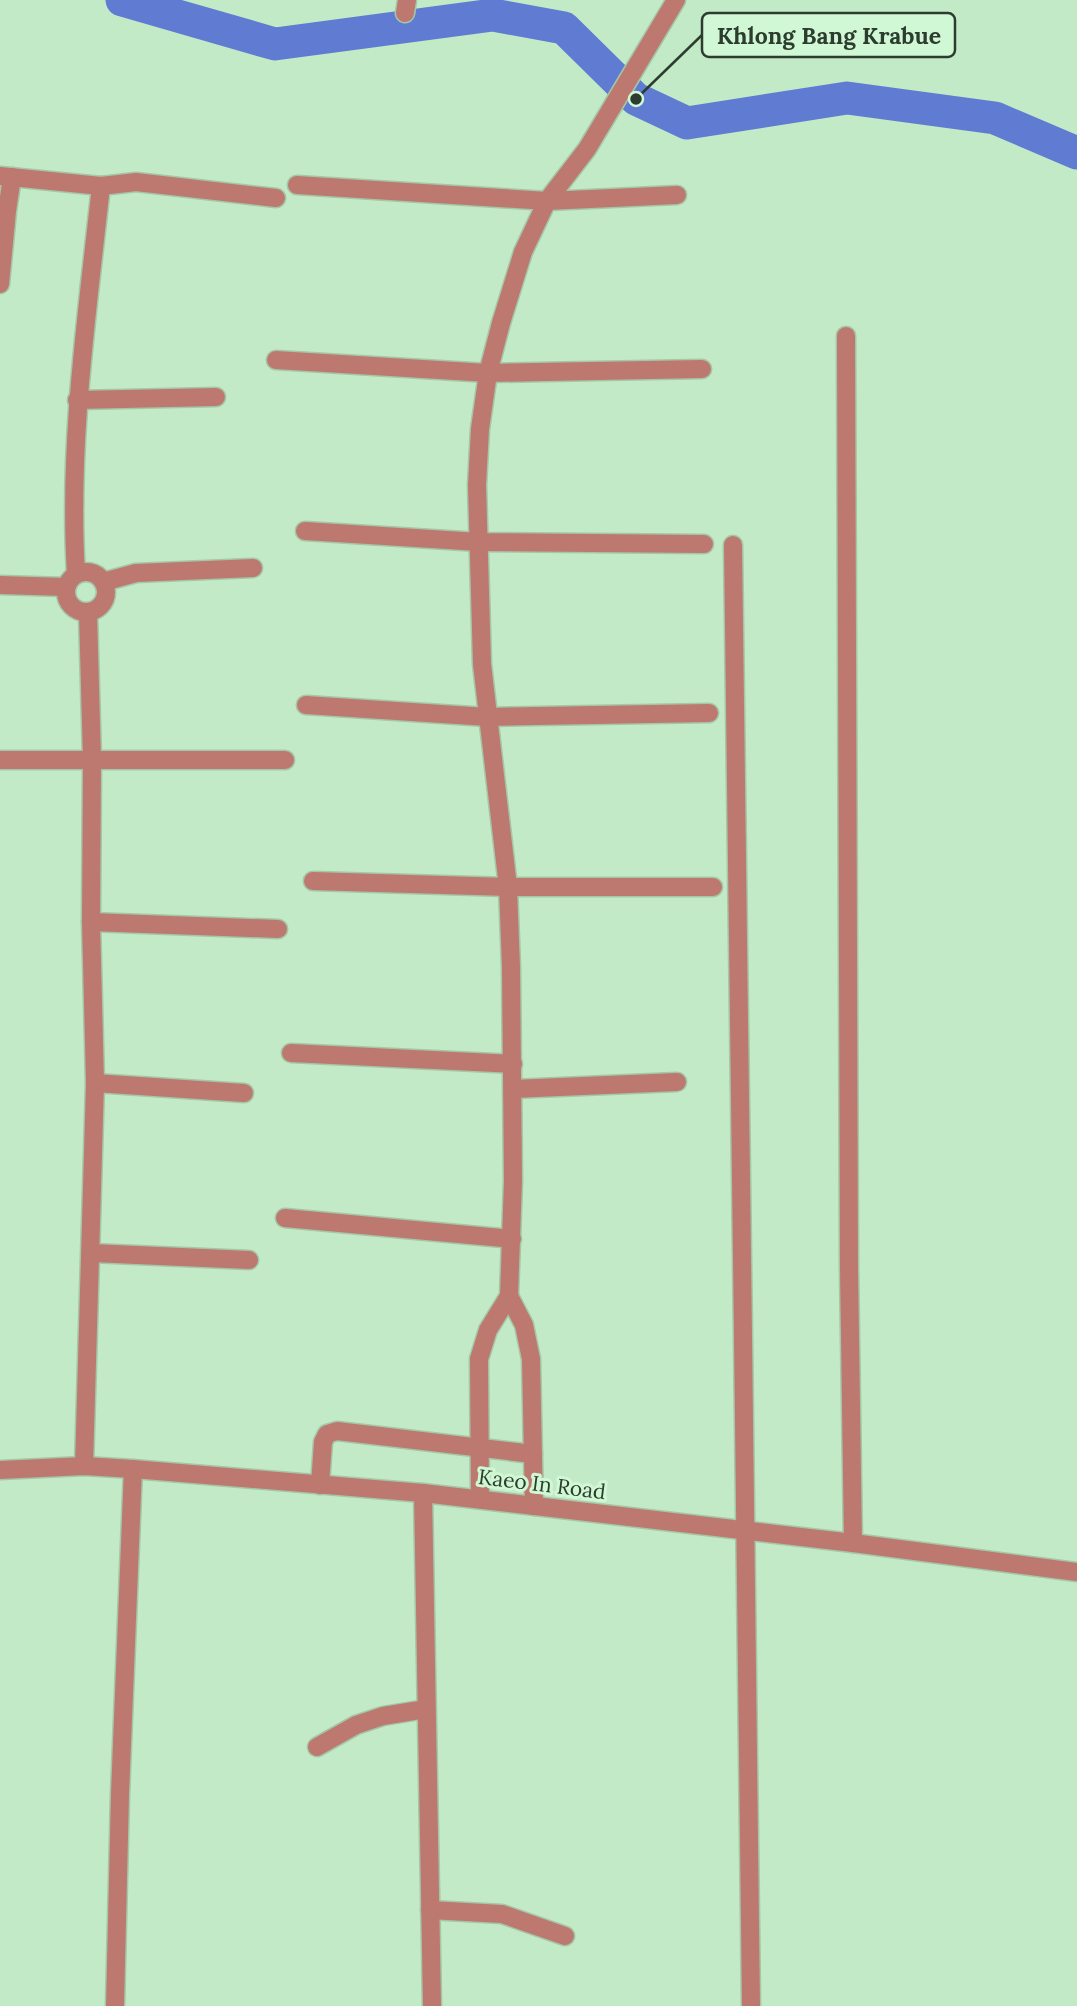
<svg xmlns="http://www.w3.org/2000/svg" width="1077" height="2006" viewBox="0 0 1077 2006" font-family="Lora,serif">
<rect width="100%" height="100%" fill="#c3eac7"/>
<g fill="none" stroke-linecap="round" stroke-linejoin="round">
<path stroke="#5f7cd2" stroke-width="33" d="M122 0 275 44 493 15 564 28 636 99 687 123 847 98 995 118 1077 153"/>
<g stroke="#a5c7a8" stroke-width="21">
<g id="minor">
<path d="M405 13 407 0"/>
<path d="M0 176 101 186"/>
<path d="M297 185 547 201 677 195"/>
<path d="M0 284 7 211 12 177"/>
<path d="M846 336 849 1268 853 1543"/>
<path d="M276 360 488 373 702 369"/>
<path d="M77 400 216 397"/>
<path d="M305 531 479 542 704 544"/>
<path d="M733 545C742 1032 743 1519 751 2006"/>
<circle cx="86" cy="592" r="20"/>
<path d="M76 574C68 444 87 315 101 186L136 182 276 198"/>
<path d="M103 582 136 573 253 568"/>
<path d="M0 585 66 587"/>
<path d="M306 705 487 717 709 713"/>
<path d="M0 760H285"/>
<path d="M313 881 508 887H713"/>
<path d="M91 922 278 929"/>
<path d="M291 1053 513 1064"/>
<path d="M95 1083 244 1093"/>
<path d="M513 1089 677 1082"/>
<path d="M285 1218 512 1239"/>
<path d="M92 1253 249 1260"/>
<path d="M509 1296 524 1325 531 1359 534 1506"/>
<path d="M84 1466 95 1083 91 922 92 760 88 613"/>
<path d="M0 1470 84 1466 133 1469 423 1493 853 1543 1077 1572"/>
<path d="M320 1485 323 1442 327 1434 337 1431 533 1454"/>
<path d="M423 1493 432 2006"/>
<path d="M480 1499 479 1359 488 1330 509 1296 513 1181 511 967 508 887 482 664 477 485 480 429 488 373 501 323 523 252 547 201 587 149 676 0"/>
<path d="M317 1747 356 1725 383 1716 426 1709"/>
<path d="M430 1910 502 1914 565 1936"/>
<path d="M115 2006 120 1794 133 1469"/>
</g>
</g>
<use href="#minor" stroke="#bd796f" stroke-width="18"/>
</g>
<g text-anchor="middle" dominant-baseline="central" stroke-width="6" stroke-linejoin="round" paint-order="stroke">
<g font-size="21" fill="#2c3c2e" stroke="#d0f8d4">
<text transform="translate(542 1484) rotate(7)">Kaeo In Road</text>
</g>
</g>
<path fill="none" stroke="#2c3c2e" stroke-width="2.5" d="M636 99L702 35"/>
<circle fill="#2c3c2e" stroke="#d0f8d4" stroke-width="2.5" cx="636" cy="99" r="7"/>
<rect fill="#d0f8d4" stroke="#2c3c2e" stroke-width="2.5" x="702" y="13" width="253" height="44" rx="7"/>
<g font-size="23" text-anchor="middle" font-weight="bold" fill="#2c3c2e">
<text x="829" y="44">Khlong Bang Krabue</text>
</g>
</svg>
